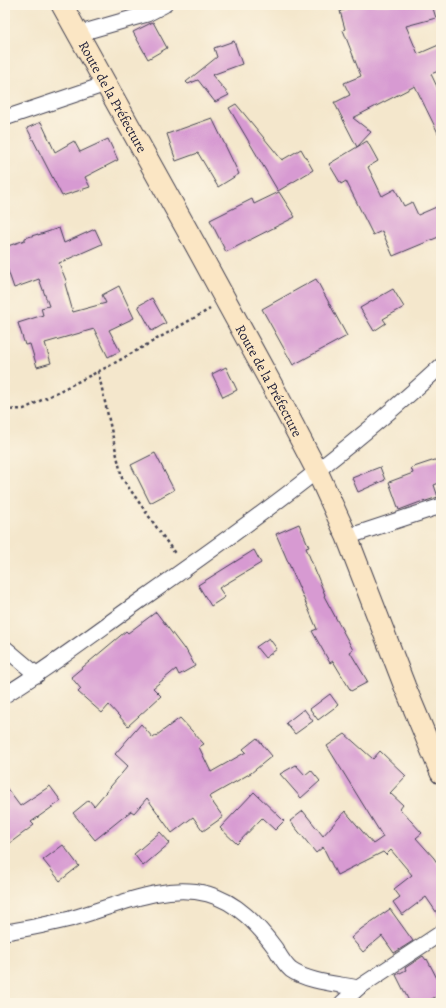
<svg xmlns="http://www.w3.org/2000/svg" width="446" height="1008" viewBox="0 0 446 1008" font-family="Alegreya,serif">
<rect width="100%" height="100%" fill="#fcf5e5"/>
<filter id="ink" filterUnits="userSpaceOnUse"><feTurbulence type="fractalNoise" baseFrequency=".025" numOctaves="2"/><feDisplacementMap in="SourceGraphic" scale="8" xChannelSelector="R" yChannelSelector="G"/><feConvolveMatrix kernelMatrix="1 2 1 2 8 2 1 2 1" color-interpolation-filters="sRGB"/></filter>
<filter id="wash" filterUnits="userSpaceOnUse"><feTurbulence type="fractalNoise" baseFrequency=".012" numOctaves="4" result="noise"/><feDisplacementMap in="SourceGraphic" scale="16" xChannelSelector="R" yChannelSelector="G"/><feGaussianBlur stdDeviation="0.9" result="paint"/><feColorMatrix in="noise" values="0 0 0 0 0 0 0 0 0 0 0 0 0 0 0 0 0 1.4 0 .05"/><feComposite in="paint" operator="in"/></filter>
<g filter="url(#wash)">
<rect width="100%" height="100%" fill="#f4e7cc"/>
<g id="blocks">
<g fill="#d79ad2">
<path d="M361 5H432L436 18 406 26 418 54 441 44V70L431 74 441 95V139L415 86 353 118 371 132 357 147 334 102H336L350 95 344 83 361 76 343 30 345 29 340 11Z"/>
<path d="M153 22 167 48 148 59 133 32Z"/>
<path d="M234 41 242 64 212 75 229 95 215 102 198 80 188 84 186 82 217 57 214 48Z"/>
<path d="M236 104 282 160 301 149 313 170 278 191 229 108Z"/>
<path d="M212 118 239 174 218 187 198 153 176 161 167 134Z"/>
<path d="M41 122 55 152 74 141 80 152 108 139 118 160 85 177 90 187 62 196 27 128Z"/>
<path d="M367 141 378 161 368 167 382 196 395 189 404 206 412 202 418 215 441 205V236L393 256 382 231 373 235 346 181 341 184 329 164Z"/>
<path d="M279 192 295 217 226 252 210 220 252 199 254 204Z"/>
<path d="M59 228 64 243 95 229 102 244 59 263 67 283 65 284 73 312 106 303 102 295 119 286 134 318 109 330 120 351 108 357 94 329 45 343 51 363 37 367 30 344 25 345 18 323 43 315 41 308 49 306 39 279 14 288 5 262V247L25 240V238L38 234V235Z"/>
<path d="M316 279 347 336 293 365 262 309Z"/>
<path d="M393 289 404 307 383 319 386 323 374 331 360 308Z"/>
<path d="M152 298 166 323 152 331 138 306Z"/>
<path d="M226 367 237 390 223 397 212 374Z"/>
<path d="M155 453 174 490 150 503 131 465Z"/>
<path d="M441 458V482L434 485 438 497 423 502V501L399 510 389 482 413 473 411 468Z"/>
<path d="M380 467 385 480 358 492 352 478Z"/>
<path d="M299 524 309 547 306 548 325 595 324 596 353 650 350 652 368 682 351 691 333 661 330 663 312 631 317 629 276 534Z"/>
<path d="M254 550 261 563 219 588 225 597 211 606 198 585Z"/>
<path d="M156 612 184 649 185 648 195 666 179 675 176 669 153 688 161 696 128 726 109 705 102 713 78 692 81 689 71 677 126 631 128 633Z"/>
<path d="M269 638 277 649 265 658 256 647Z"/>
<path d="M330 694 338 705 318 720 310 709Z"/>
<path d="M304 709 313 721 295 734 286 723Z"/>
<path d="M180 718 204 744 199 747 211 772 246 752 243 749 257 738 272 756 251 773 209 797 223 817 203 831 193 817 172 833 147 798 134 813 131 811 95 840 73 813 89 800 94 806 128 766 115 754 141 724 153 738Z"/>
<path d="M345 734 373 759 380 751 406 776 390 793 403 805 400 809 422 833 416 838 434 858 441 869V919L426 897 402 915 393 902 400 897 394 889 412 875 391 850 386 855 383 852 337 875 323 847 316 853 290 821 303 811 323 836 345 811 373 844 383 837 327 746Z"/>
<path d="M296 765 305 775 311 770 320 781 301 798 280 774Z"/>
<path d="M5 786 20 806 50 786 61 801 31 822 34 825 10 843 5 835Z"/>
<path d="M254 792 284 821 275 830 262 818 237 844 220 828Z"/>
<path d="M160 832 170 843 143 866 134 854Z"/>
<path d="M63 845 79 866 60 881 43 860Z"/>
<path d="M390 909 413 941 394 953 382 936 363 952 351 938 361 929Z"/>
<path d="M423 956 426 960 427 959 441 986V994L424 1003H410L396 975 406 970 405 968Z"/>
</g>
</g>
</g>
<g filter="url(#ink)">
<use href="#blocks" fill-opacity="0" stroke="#424051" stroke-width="1"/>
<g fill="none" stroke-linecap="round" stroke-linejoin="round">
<g stroke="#424051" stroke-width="17">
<g id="street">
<path d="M77 34 147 14 164 5"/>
<path d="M5 118 106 84"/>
<path d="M347 537 441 506"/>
<path d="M5 648 37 675"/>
<path d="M5 695C52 666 96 632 141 600 245 527 348 452 441 366"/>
<path d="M5 932C27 929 49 924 70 919 114 907 162 882 208 894 237 902 258 925 275 948 280 956 284 964 291 970 308 982 339 984 358 988"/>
<path d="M342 1003 358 988 441 933"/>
</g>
</g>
<g stroke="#424051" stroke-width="23">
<g id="secondary">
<path id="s1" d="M62 5 196 246 279 398 317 471 347 537 405 687 441 773"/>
</g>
</g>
<g stroke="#424051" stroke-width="2.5" stroke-dasharray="3 3" stroke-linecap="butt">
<path d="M98 371 122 478 176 555"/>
<path d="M5 410 24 409 111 365 210 309"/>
</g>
<use href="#street" stroke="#fff" stroke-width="15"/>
<use href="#secondary" stroke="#fbe6c4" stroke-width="21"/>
</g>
</g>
<g text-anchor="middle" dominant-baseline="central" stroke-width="3.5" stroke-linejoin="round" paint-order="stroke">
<g font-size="14" fill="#22223b" stroke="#fcf5e5">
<text stroke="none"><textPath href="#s1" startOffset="105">Route de la Préfecture</textPath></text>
<text stroke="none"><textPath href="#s1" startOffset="429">Route de la Préfecture</textPath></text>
</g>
</g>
<rect width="446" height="1008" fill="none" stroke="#fcf5e5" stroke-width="20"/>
</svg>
